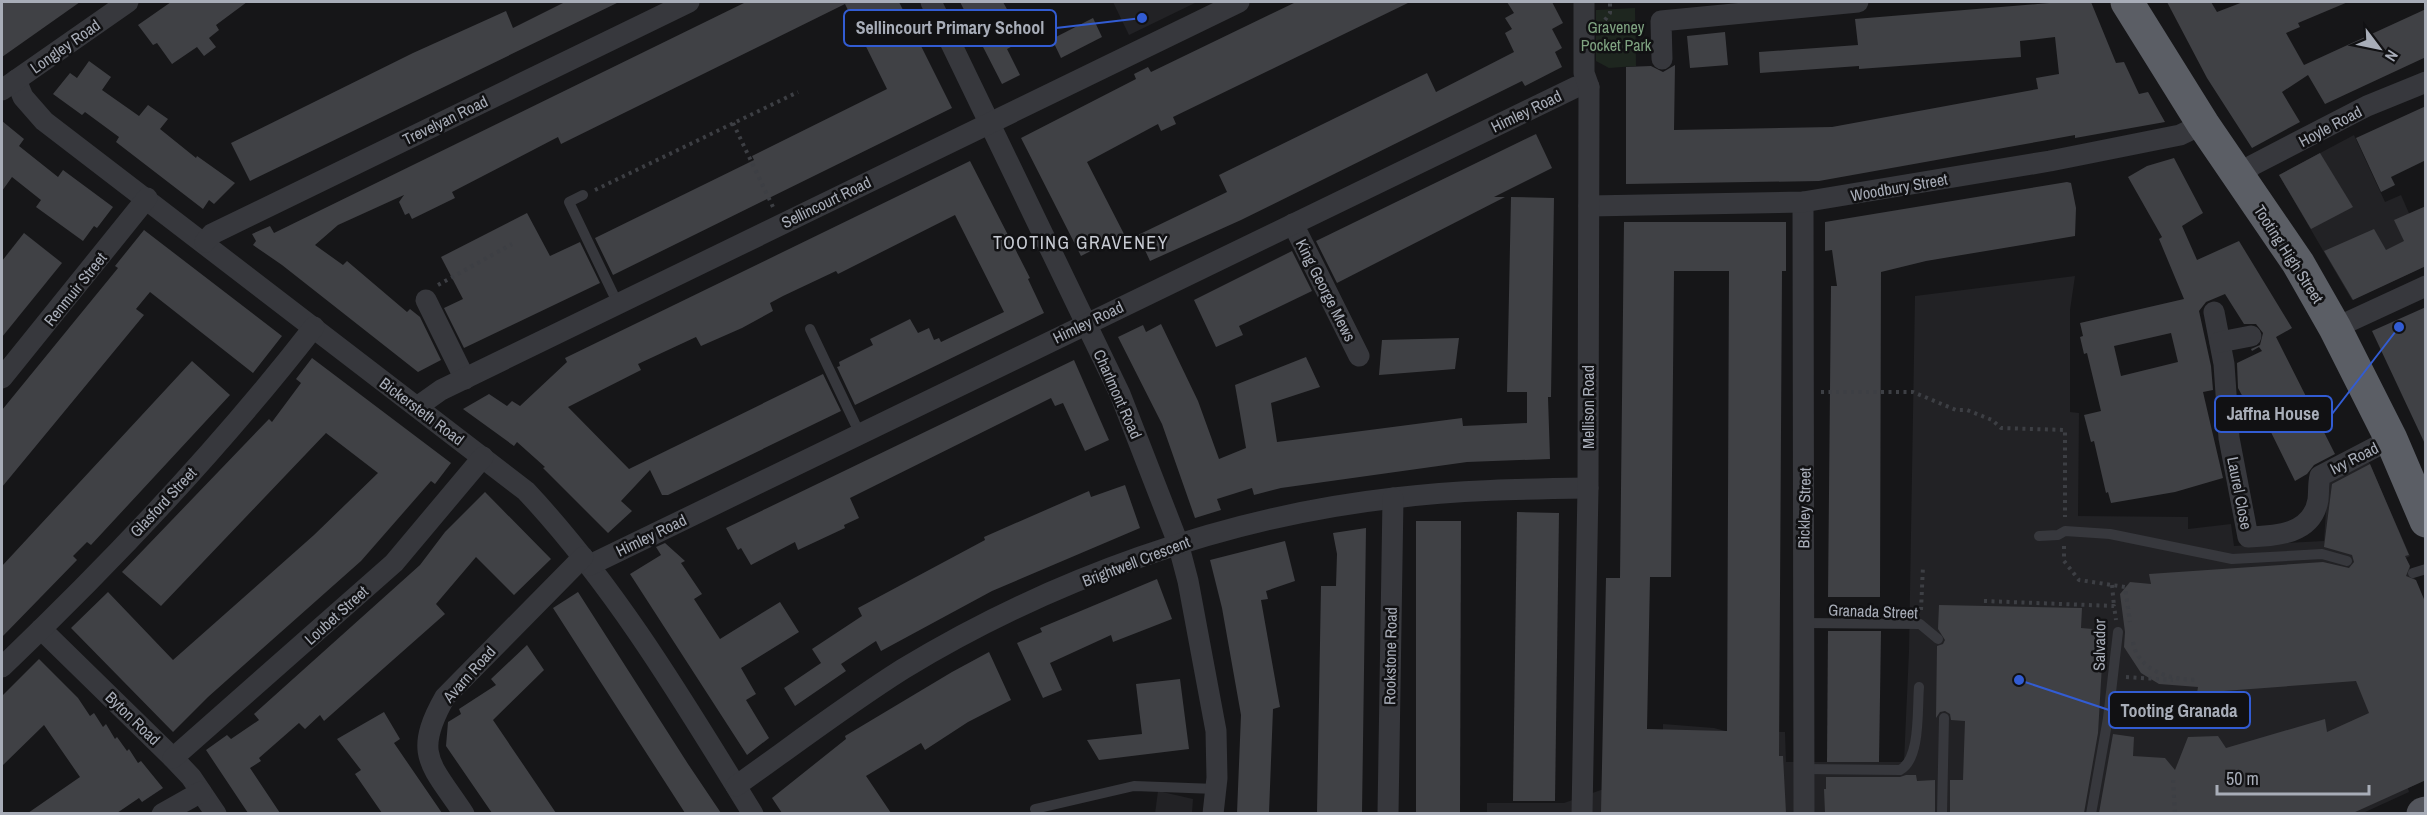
<svg xmlns="http://www.w3.org/2000/svg" width="2427" height="815" viewBox="0 0 2427 815" font-family="'Archivo Narrow',sans-serif">
<rect width="100%" height="100%" fill="#161618"/>
<g fill="#222225">
<path d="M1113 2H1197L1129 35Z"/>
<path d="M2354 135 2385 202 2401 195 2425 250 2417 270 2352 300 2279 175Z"/>
<path d="M2075 276 2070 310V412L2079 413 2078 516 2188 517V529L2231 524 2234 546 2324 541 2328 479 2369 462 2410 556 2406 558 2425 604V780L2408 788 2409 792 2363 813 1487 814V803H1564L1601 790 1662 789 1663 724 1714 728 1729 732H1785L1786 762H1904L1909 651 1915 296Z"/>
<path d="M1158 791 1193 799 1192 813 1155 814Z"/>
</g>
<path fill="#1e261f" d="M1635 8 1636 66 1609 68 1596 61V10Z"/>
<g fill="#404145" fill-rule="evenodd">
<path d="M2 2H80L2 57Z"/>
<path d="M171 2H247L216 25 219 30 209 38 216 47 204 56 197 47 172 64 157 43 153 45 138 25Z"/>
<path d="M565 2H619L250 181 231 143 413 53 506 11 513 28Z"/>
<path d="M746 2H899L952 108 613 275 595 238 754 160 752 156 887 89 845 4 561 144 558 137 452 192 455 198 412 219 409 213 405 215 399 202 404 195 338 225 315 245 343 265 347 261 407 312 410 309 420 317 441 360 418 372 282 265 253 245 256 241 252 234 270 226 274 233Z"/>
<path d="M960 2H1003L1024 40 1007 49 1020 75 1002 84Z"/>
<path d="M1296 2H1410L1173 117 1176 124 1161 131 1158 124 1087 162 1124 234 1081 256 1021 138 1136 79 1134 74 1148 67 1151 72Z"/>
<path d="M1507 2H1552L1563 23 1552 29 1562 48 1555 52 1562 67 1525 86 1522 81 1241 220 1150 261 1138 235 1227 192 1219 175 1427 73 1436 92 1514 52 1505 33 1512 29 1505 18 1514 13Z"/>
<path d="M2061 2H2091L2116 63 2124 62 2139 94 2148 92 2165 122 2075 138V135L2042 141 1819 181 1626 184V67L1651 66 1663 72 1675 65 1674 130 1832 127 2038 89 2036 78 2059 74 2055 37 2020 41 2021 57 1859 69V66L1760 73 1759 52 1858 45 1855 19Z"/>
<path d="M2167 2H2211L2217 12 2243 2H2348L2298 23 2300 27 2286 33 2304 65 2426 9V57L2325 104 2308 75 2282 92 2300 122 2252 148 2207 78Z"/>
<path d="M1093 18 1102 37 1061 58 1052 39Z"/>
<path d="M1725 32 1728 65 1690 68 1687 36Z"/>
<path d="M89 61 111 77 102 90 139 116 148 105 168 119 160 129 196 158 197 156 235 183 214 204 209 200 203 209 116 142 119 137 85 112 82 115 53 94 70 73 77 78Z"/>
<path d="M2426 106V160L2391 177 2395 185 2381 192 2356 138Z"/>
<path d="M2 121 24 139 19 146 58 177 63 170 113 207 97 228 94 226 83 241 36 207 41 200 12 177 2 191Z"/>
<path d="M1536 134 1552 168 1494 197H1505L1337 283 1316 241Z"/>
<path d="M2320 153 2353 207 2311 229 2279 175Z"/>
<path d="M2174 158 2203 213 2182 226 2197 260 2239 241 2292 328 2276 337 2335 454 2314 465 2307 474 2295 481 2265 420 2257 423 2238 388 2237 363 2262 351 2259 347 2252 351 2251 349 2260 345 2263 333 2256 324H2244L2225 294 2206 302 2199 311 2211 366 2213 390 2203 392 2223 478 2175 492 2111 503 2108 492 2106 493 2094 441 2091 442 2084 415 2101 411 2087 353 2084 354 2080 337 2083 336 2080 323 2184 299 2159 239 2162 237 2128 177 2147 166ZM2171 333 2178 362 2121 376 2114 346Z"/>
<path d="M970 161 1030 278 1028 279 1044 313 855 405 837 367 840 366 839 362 873 345 870 339 910 319 918 333 929 328 934 340 939 338 941 342 1004 312 955 215 838 274 836 271 783 296 770 303 773 311 742 328 701 346 696 337 638 364 641 370 568 407 629 469 823 374 841 411 668 495H662L650 470 621 501 632 511 608 533 543 468 545 467 517 442 514 446 463 409 489 394 507 406 512 401 520 406 567 362 565 358Z"/>
<path d="M2067 182 2071 183 2076 208 2075 236 1926 261 1881 272 1880 597H1828L1831 286H1837L1832 250 1825 251V222Z"/>
<path d="M1511 197 1554 198 1551 397H1548L1550 459 1467 462 1281 488 1254 495 1252 488 1217 499 1221 510 1195 518 1162 424 1118 337 1143 325 1146 332 1161 324 1198 401 1219 459 1246 448 1235 385 1306 357 1320 387 1271 403 1277 442 1462 418 1463 426 1527 423V392H1507Z"/>
<path d="M2426 206V266L2353 300 2324 251 2374 229 2386 250 2404 241 2394 220Z"/>
<path d="M527 213 550 256 580 242 600 283 464 348 444 308 463 299 441 257Z"/>
<path d="M1624 222H1786V271H1782L1779 756H1783L1786 813H1601L1606 578H1620ZM1674 271H1729L1727 731 1647 729 1650 577H1671Z"/>
<path d="M144 230 282 336 253 373 150 292 136 309 144 315 2 487V410L118 268 115 266Z"/>
<path d="M24 233 62 263 2 337V261Z"/>
<path d="M1292 251 1312 291 1239 326 1243 335 1216 347 1194 300Z"/>
<path d="M2426 307V446L2372 331Z"/>
<path d="M1459 338 1455 369 1379 375 1382 340Z"/>
<path d="M312 358 451 463 435 484 431 481 361 561 208 697 173 732 71 628 108 592 173 660 314 535 378 473 326 433 161 606 122 572 269 419 272 422 301 383 296 379Z"/>
<path d="M1074 360 1109 440 1085 451 1063 403 1055 406 1051 398 850 498 859 518 844 525 845 528 798 550 795 542 751 565 741 548 738 550 726 528Z"/>
<path d="M192 361 230 395 91 545 87 542 73 556 77 560 2 637V566Z"/>
<path d="M2370 464 2409 555 2405 556 2410 566 2406 576 2416 580 2426 604V780L2353 813H2099L2113 734 2134 737 2133 756 2165 758 2175 770 2188 737 2218 736 2226 748 2325 719 2327 732 2369 713 2356 681 2197 693 2198 687 2159 684 2141 673 2124 647 2125 632 2120 594 2130 582 2151 584 2149 574 2323 562 2349 568 2354 562 2352 555 2324 547 2332 484Z"/>
<path d="M1125 485 1140 528 992 591 881 651 876 641 841 664 846 671 795 706 784 688 821 663 812 649 862 616 858 608 985 540 984 537 1089 491 1091 497Z"/>
<path d="M485 492 551 559 514 595 476 557 436 604 445 614 324 721 320 715 305 729 299 723 259 758 261 761 250 768 280 813H248L206 750 227 735 231 739 259 720 254 714 420 565 445 532Z"/>
<path d="M1517 512 1559 513 1555 801H1513Z"/>
<path d="M1416 521H1461L1460 813H1416Z"/>
<path d="M1366 528 1362 813H1317L1321 586H1336L1337 554 1333 533Z"/>
<path d="M1285 541 1295 581 1266 591 1268 599 1261 600 1280 707 1273 709 1269 813H1237L1241 715 1222 608 1210 560Z"/>
<path d="M665 543 685 561 681 563 702 594 694 599 720 639 780 602 799 632 741 668 756 694 746 700 769 738 747 755 630 574 661 555 656 547Z"/>
<path d="M1157 579 1172 619 1113 642 1111 635 1050 663 1062 690 1043 698 1017 643 1042 632 1040 628Z"/>
<path d="M578 592 688 764 721 813H685L553 608Z"/>
<path d="M1939 605 2082 608 2081 628 2104 630 2098 733 2084 813H1950V780H1963L1965 721 1951 720 1950 714 1945 711 1940 712 1936 718 1937 646 1943 644 1945 640 1938 629Z"/>
<path d="M1828 631H1881L1879 762H1827Z"/>
<path d="M527 645 544 670 493 720 556 813H492L446 746 448 722 461 714 459 709 496 685 491 679Z"/>
<path d="M989 652 1011 700 968 722 925 750 921 743 866 776 891 813H782L772 798 846 739 845 736 952 672Z"/>
<path d="M39 659 78 698 90 716 94 713 103 727 106 724 115 739 117 737 127 751 129 749 138 763 141 761 163 788 142 802 139 798 117 813H28L80 777 44 725 2 766V696Z"/>
<path d="M1180 679 1189 749 1099 760 1087 740 1142 734 1136 684Z"/>
<path d="M384 712 400 739 394 743 442 813H382L355 774 361 770 337 739Z"/>
<path d="M1906 775H1916L1917 781 1935 780V813H1825L1824 789H1826V777H1900Z"/>
</g>
<g fill="none" stroke-linecap="round" stroke-linejoin="round">
<g stroke="#3d3f44" stroke-width="4" stroke-dasharray="3 4.5" stroke-linecap="butt">
<path d="M1605 20 1610 13V2"/>
<path d="M733 123 773 207"/>
<path d="M595 190 798 92"/>
<path d="M438 285 512 244"/>
<path d="M1821 392H1913L1956 410H1967L1992 420 2001 428 2065 430V517"/>
<path d="M2064 546V561L2079 580 2125 587 2130 622"/>
<path d="M2112 585 2114 606"/>
<path d="M1984 601 2114 606 2116 620"/>
<path d="M1921 610 1923 566"/>
<path d="M2133 642C2138 672 2173 680 2198 680"/>
<path d="M2126 677 2173 680"/>
<path d="M2173 780 2175 814"/>
</g>
<g stroke="#37383d" stroke-width="10">
<path d="M583 195 569 202 618 304"/>
<path d="M810 329 860 434"/>
<path d="M2039 536 2058 535 2065 531 2110 534 2232 559 2322 554 2347 561"/>
<path d="M2413 573 2426 569"/>
<path d="M1803 623 1920 624 1938 639"/>
<path d="M1803 769 1900 770C1921 759 1917 709 1919 687"/>
<path d="M1035 809 1134 786 1216 789"/>
<path d="M1942 814 1944 718"/>
<path d="M2091 814 2108 718 2118 632"/>
</g>
<g stroke="#37383d" stroke-width="21">
<path d="M931 2 1120 394 1178 543 1188 581 1216 731 1217 778 1213 814"/>
<path d="M1662 59 1661 21 1858 2"/>
<path d="M16 80 23 97 44 121 526 491C616 587 684 702 753 814"/>
<path d="M2 90 128 2"/>
<path d="M2239 177 2253 165 2367 106 2426 82"/>
<path d="M1803 202 1804 814"/>
<path d="M1589 206 1803 202 2050 161 2180 135 2203 124"/>
<path d="M1293 224 1359 356"/>
<path d="M205 242 212 234 689 2"/>
<path d="M426 300 465 379"/>
<path d="M2214 312 2224 364 2229 438 2248 537C2275 536 2312 535 2318 500 2319 491 2318 484 2320 476L2391 439"/>
<path d="M2335 328 2426 286"/>
<path d="M2220 342 2251 336"/>
<path d="M2 378 147 198"/>
<path d="M417 407 441 390 1239 2"/>
<path d="M590 565 1576 87H1589"/>
<path d="M41 629 173 758 191 777 216 814"/>
<path d="M2 667C113 561 220 448 314 327"/>
<path d="M173 758 394 563 483 457"/>
<path d="M736 786C791 747 846 705 903 669 1049 580 1224 517 1394 498 1458 490 1523 489 1588 488"/>
<path d="M162 814 201 792"/>
<path d="M464 814C431 764 412 755 445 697L583 557"/>
<path d="M1388 814 1393 498"/>
<path d="M1582 814 1588 488 1589 87 1584 73V2"/>
</g>
<path stroke="#53555c" stroke-width="33" d="M2423 814 2426 813"/>
<path stroke="#5b5e65" stroke-width="33" d="M2127 2 2203 124 2298 263 2335 328 2391 439 2426 521"/>
</g>
<g text-anchor="middle" dominant-baseline="central" stroke-width="5" stroke-linejoin="round" paint-order="stroke">
<g font-size="16" fill="#7fa381" stroke="#111113">
<text x="1616" y="27">Graveney<tspan x="1616" dy="18">Pocket Park</tspan></text>
</g>
<g font-size="16" fill="#a8adb8" stroke="#111113">
<text transform="translate(65 46) rotate(-35)">Longley Road</text>
<text transform="translate(1526 111) rotate(-26)">Himley Road</text>
<text transform="translate(445 120) rotate(-26)">Trevelyan Road</text>
<text transform="translate(2330 126) rotate(-28)">Hoyle Road</text>
<text transform="translate(1899 187) rotate(-10)">Woodbury Street</text>
<text transform="translate(826 202) rotate(-26)">Sellincourt Road</text>
<text transform="translate(2289 254) rotate(57)">Tooting High Street</text>
<text transform="translate(75 289) rotate(-51)">Renmuir Street</text>
<text transform="translate(1326 290) rotate(63)">King George Mews</text>
<text transform="translate(1088 322) rotate(-26)">Himley Road</text>
<text transform="translate(1118 394) rotate(66)">Charlmont Road</text>
<text transform="translate(1588 407) rotate(-90)">Mellison Road</text>
<text transform="translate(422 411) rotate(37)">Bickersteth Road</text>
<text transform="translate(2354 458) rotate(-27)">Ivy Road</text>
<text transform="translate(2240 493) rotate(79)">Laurel Close</text>
<text transform="translate(163 502) rotate(-47)">Glasford Street</text>
<text transform="translate(1804 508) rotate(-89)">Bickley Street</text>
<text transform="translate(651 535) rotate(-26)">Himley Road</text>
<text transform="translate(1136 561) rotate(-21)">Brightwell Crescent</text>
<text transform="translate(1873 611) rotate(2)">Granada Street</text>
<text transform="translate(336 615) rotate(-42)">Loubet Street</text>
<text transform="translate(2099 645) rotate(-89)">Salvador</text>
<text transform="translate(1390 656) rotate(-89)">Rookstone Road</text>
<text transform="translate(469 674) rotate(-48)">Avarn Road</text>
<text transform="translate(133 718) rotate(44)">Byton Road</text>
</g>
<g font-size="18" letter-spacing="1.5" fill="#c9ccd4" stroke="#111113">
<text x="1081" y="242">TOOTING GRAVENEY</text>
</g>
</g>
<path fill="none" stroke="#325cd3" stroke-width="2" d="M1142 18L1056 28M2399 327L2332 414M2019 680L2109 710"/>
<g fill="#325cd3" stroke="#111113" stroke-width="2">
<circle cx="1142" cy="18" r="6"/>
<circle cx="2399" cy="327" r="6"/>
<circle cx="2019" cy="680" r="6"/>
</g>
<g fill="#111113" stroke="#325cd3" stroke-width="2">
<rect x="844" y="10" width="212" height="36" rx="6"/>
<rect x="2215" y="396" width="117" height="36" rx="6"/>
<rect x="2109" y="692" width="141" height="36" rx="6"/>
</g>
<g font-size="18" text-anchor="middle" font-weight="bold" fill="#a8adb8">
<text x="950" y="34">Sellincourt Primary School</text>
<text x="2273" y="420">Jaffna House</text>
<text x="2179" y="717">Tooting Granada</text>
</g>
<rect width="2427" height="815" fill="none" stroke="#a8adb8" stroke-width="6"/>
<g transform="translate(2379 48) rotate(122)" stroke="#111113" stroke-width="4.5" paint-order="stroke">
<path d="M0-4.5L10 22L0 15L-10 22Z" fill="#a8adb8"/>
<text y="-9" font-size="16" font-weight="bold" text-anchor="middle" fill="#a8adb8">N</text>
</g>
<path d="M2217 785v9h152v-9" fill="none" stroke="#a8adb8" stroke-width="3"/>
<text x="2226" y="785" font-size="18" fill="#a8adb8" stroke="#111113" stroke-width="4.5" paint-order="stroke">50 m</text>
</svg>
